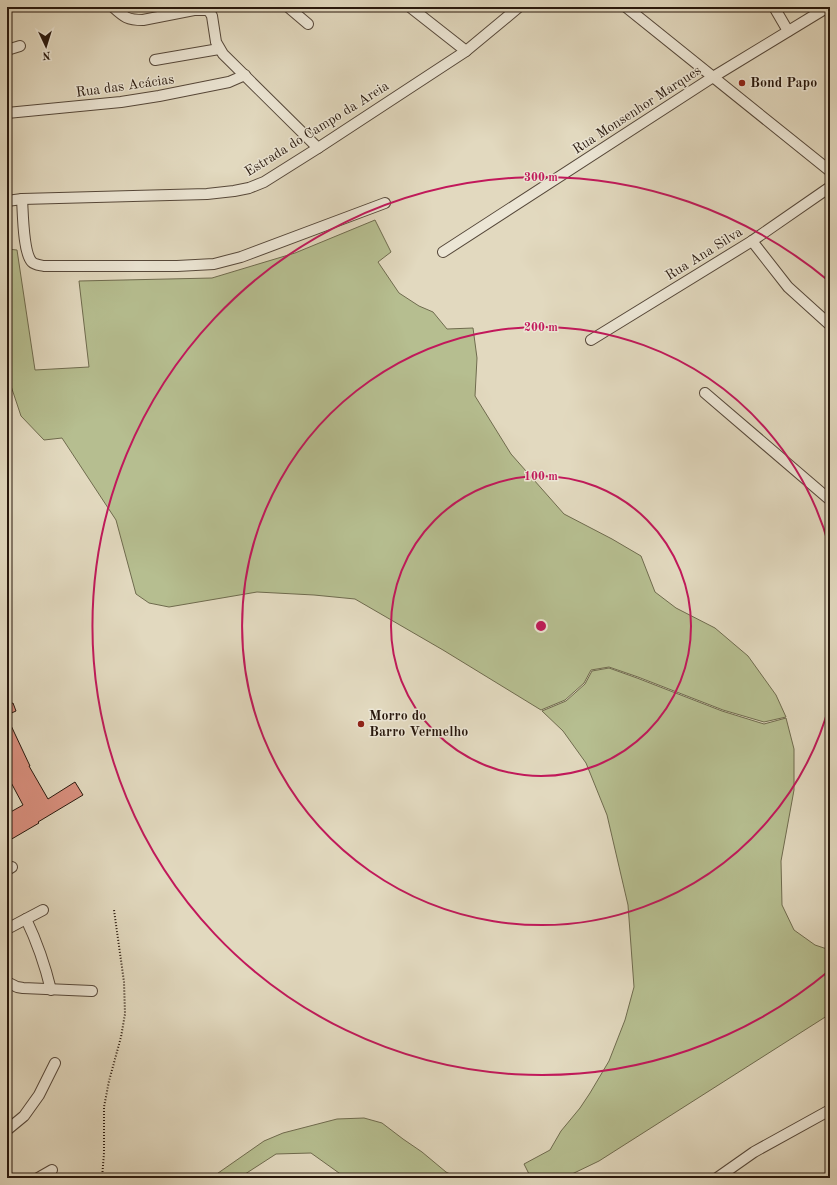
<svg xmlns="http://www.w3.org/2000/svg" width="837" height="1185" viewBox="0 0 837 1185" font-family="'Old Standard TT',serif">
<rect width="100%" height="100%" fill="#e2d9bf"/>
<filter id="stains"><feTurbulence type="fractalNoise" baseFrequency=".005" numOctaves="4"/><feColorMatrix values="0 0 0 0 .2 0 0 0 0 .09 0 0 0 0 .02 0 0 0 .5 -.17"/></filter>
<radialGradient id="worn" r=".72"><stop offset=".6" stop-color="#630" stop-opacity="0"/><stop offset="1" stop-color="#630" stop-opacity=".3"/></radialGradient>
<g fill="#b6be90" stroke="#6f6b4e">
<path d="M375 220 391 252 378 262 399 293 419 306 433 312 447 329 473 328 477 358 475 396 511 454 564 514 612 539 641 556 655 592 676 608 715 628 748 656 776 695 786 717 764 722 723 710 638 677 609 667 591 670 584 683 565 700 541 710 443 650 355 599 314 595 257 592 169 607 149 603 136 594 116 520 62 438 44 440 21 416 11 386 7 351V249L17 250 35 370 89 367 79 281 212 278 295 253Z"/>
<path d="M609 668 637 678 722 711 764 724 786 718 794 749V790L781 861 782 905 794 930 815 945 830 950V1014L599 1161 572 1174 559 1178H531L524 1164 550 1150 561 1131 580 1108 590 1093 609 1061 625 1020 634 987 628 905 607 815 586 763 563 731 542 711 566 701 585 684 592 671Z"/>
<path d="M364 1118 382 1123 403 1139 422 1152 446 1172 458 1178H346L311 1153 276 1154 239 1178H211L264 1141 283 1133 337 1119Z"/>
</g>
<g fill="#d98f7e" stroke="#28180d">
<path d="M13 703 16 711 7 715V705Z"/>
<path d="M7 717 30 766H29L48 799 75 782 83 795 38 822 39 823 10 840 7 835V833L11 831 7 824V814L23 805 7 775Z"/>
</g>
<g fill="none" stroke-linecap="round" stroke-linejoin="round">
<g stroke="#56483a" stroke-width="12">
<g id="minor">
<path d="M113 7C124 17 127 20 143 20L194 10"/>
<path d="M191 7 194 10H205L209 11 212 16 216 42 223 54 318 148"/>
<path d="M288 7 308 24"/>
<path d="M410 7 466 51"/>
<path d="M626 7 830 171"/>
<path d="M774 7 788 31"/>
<path d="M7 50 20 46"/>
<path d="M155 60 219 49"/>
<path d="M7 113 121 102 159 96 229 82 245 75"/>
<path d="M22 199C23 213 23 253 32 262 35 265 40 265 44 266H177L214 264 241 257 385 203"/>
<path d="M7 201 22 199 207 194 234 191 249 188 264 182 318 148 466 51 519 7"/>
<path d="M752 241 788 287 830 325"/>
<path d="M443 252 713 77 828 7"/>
<path d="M591 340 752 241 830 187"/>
<path d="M705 393 830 500"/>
<path d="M7 870 12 867"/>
<path d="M26 919C37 942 45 965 51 990"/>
<path d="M7 929 43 910"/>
<path d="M7 982 17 987 23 988 92 991"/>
<path d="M7 1130 24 1116 39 1095 55 1063"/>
<path d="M38 1178 52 1170"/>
<path d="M717 1178 754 1152 830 1110"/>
</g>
</g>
<path stroke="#28180d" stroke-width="2" stroke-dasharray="1 2" stroke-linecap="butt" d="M102 1178 104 1153V1107L109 1081 121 1037 125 1014 124 982 114 910"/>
<use href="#minor" stroke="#ece6d5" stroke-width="10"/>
</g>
<g fill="none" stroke="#c2185b" stroke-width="2">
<circle cx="541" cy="626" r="150"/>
<path d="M830 703A299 299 0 1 1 830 549"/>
<path d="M830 970A449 449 0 1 1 830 282"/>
</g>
<g fill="#8f2418" stroke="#ece6d5" stroke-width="1.5">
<circle cx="742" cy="83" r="4"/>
<circle cx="361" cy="724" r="4"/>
</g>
<g text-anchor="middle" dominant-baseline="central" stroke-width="3" stroke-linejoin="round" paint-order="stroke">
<g font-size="14" font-weight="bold" fill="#28180d" stroke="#ece6d5" text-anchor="start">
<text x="750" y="83">Bond Papo</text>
<text x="369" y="716">Morro do<tspan x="369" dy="16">Barro Vermelho</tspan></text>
</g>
<g font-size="14" fill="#28180d" stroke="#ece6d5">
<text transform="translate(125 86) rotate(-8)">Rua das Acácias</text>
<text transform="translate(637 110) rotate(-33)">Rua Monsenhor Marques</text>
<text transform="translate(317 129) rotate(-32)">Estrada do Campo da Areia</text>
<text transform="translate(704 254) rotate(-32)">Rua Ana Silva</text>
</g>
</g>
<circle cx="541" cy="626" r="6" fill="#c2185b" stroke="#ece6d5" stroke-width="2"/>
<g font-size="12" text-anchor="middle" font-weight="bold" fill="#c2185b" stroke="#ece6d5" stroke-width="3" stroke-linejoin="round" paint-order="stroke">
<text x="541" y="181">300 m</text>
<text x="541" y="331">200 m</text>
<text x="541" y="480">100 m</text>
</g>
<rect width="837" height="1185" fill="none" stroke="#e2d9bf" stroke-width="24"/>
<rect x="8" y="8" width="821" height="1169" fill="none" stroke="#28180d" stroke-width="2"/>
<rect x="12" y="12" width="813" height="1161" fill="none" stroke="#28180d"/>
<g transform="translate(46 46) rotate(176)" stroke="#ece6d5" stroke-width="3" paint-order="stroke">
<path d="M0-3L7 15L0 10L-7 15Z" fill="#28180d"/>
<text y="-6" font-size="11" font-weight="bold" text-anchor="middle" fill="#28180d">N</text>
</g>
<rect width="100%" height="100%" filter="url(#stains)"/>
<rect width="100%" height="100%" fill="url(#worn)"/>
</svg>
